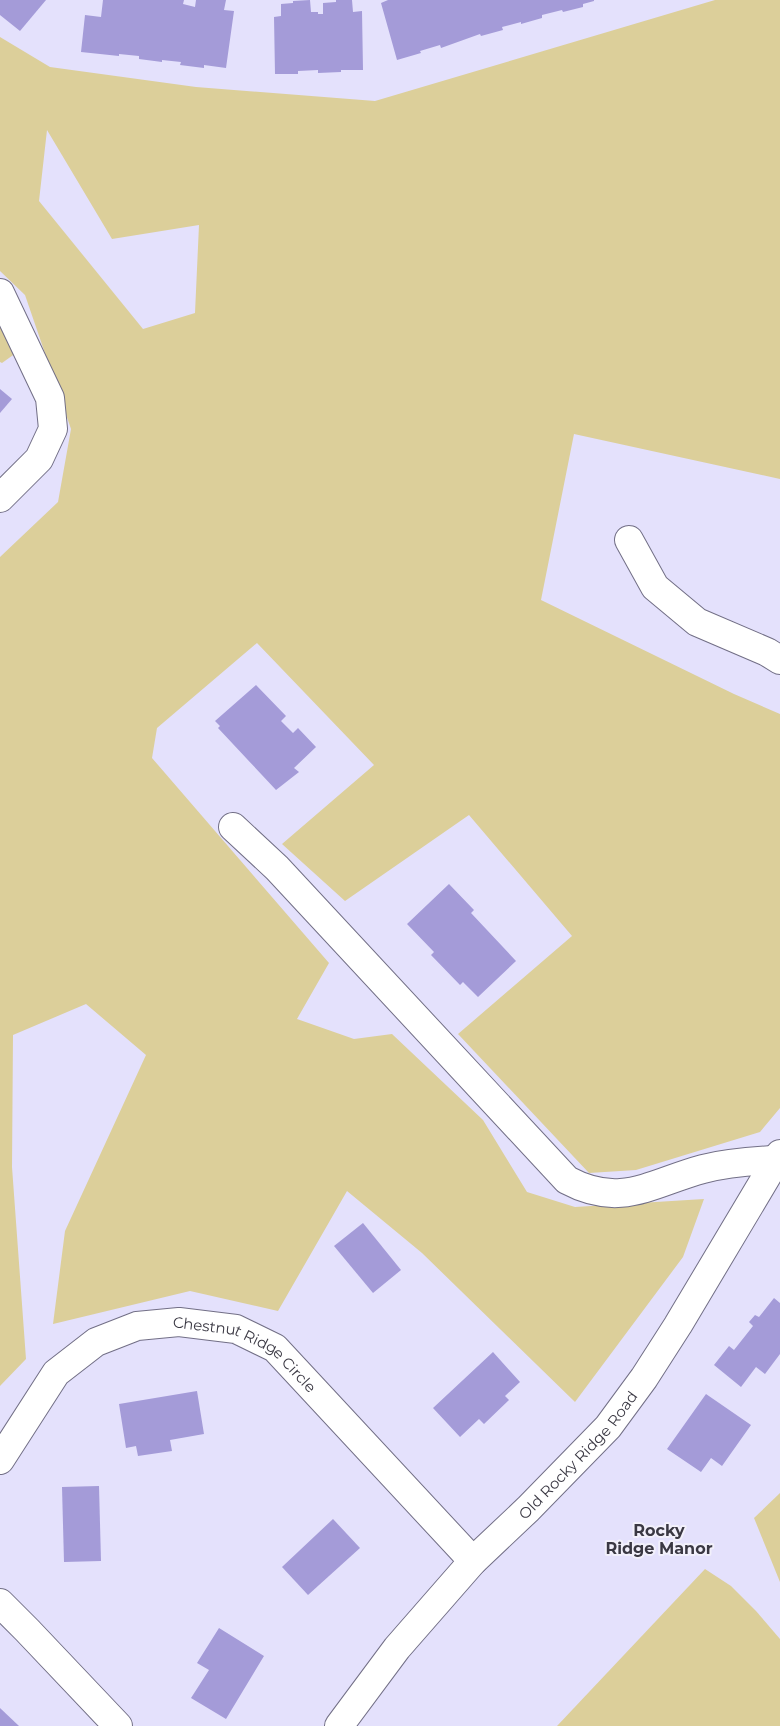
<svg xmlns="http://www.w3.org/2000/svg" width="780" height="1726" viewBox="0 0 780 1726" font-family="Montserrat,sans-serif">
<rect width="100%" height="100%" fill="#e4e1fc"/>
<g fill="#dccf9a" fill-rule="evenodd">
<path d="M715 0H780V479L574 434 541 600 734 694 780 714V1108L760 1132 636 1170 589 1173 458 1034 572 936 469 815 345 901 282 844 374 765 257 643 157 728 152 758 329 963 297 1019 354 1039 392 1034 483 1120 527 1192 575 1207 704 1199 683 1257 575 1402 422 1253 347 1191 278 1311 190 1291 53 1324 65 1231 146 1055 86 1004 13 1035 12 1167 26 1359 0 1386V557L58 502 71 429 25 295 0 271V37L50 67 196 87 375 101ZM47 130 112 239 199 225 195 313 143 329 39 201Z"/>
<path d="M0 320 16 353 2 363 0 362Z"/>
<path d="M780 1493V1582L754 1518Z"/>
<path d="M705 1569 731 1586 756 1611 780 1639V1726H557Z"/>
</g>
<g fill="#a49bd8">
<path d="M0 0H46L20 31 0 15Z"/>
<path d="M103 0H184L183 4 195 7 196 0H226L224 10 234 11 226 68 204 65V68L180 65 181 62 162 60V62L139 59V56L119 54V56L81 52 85 15 101 17Z"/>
<path d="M310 0 311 12H318V14H323V3L336 2V0H352L353 12 362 11 363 70H341V72L318 73V70L298 71V74H275L274 17 281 16V4L293 3V1Z"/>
<path d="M388 0H594V1L583 4V7L563 12 562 10 542 15V18L521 24V22L502 27 503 30 481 36 480 34 441 48 440 45 420 51 421 53 397 60 381 3Z"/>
<path d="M0 389 12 399 0 413Z"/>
<path d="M256 685 286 716 281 721 293 733 298 728 316 747 294 768 299 772 276 790 218 728 220 726 215 721Z"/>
<path d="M449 884 474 910 471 913 516 961 478 997 463 982 460 985 431 955 434 952 407 924Z"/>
<path d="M363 1223 401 1270 373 1293 334 1246Z"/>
<path d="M774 1298 780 1303V1354L765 1374 756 1367 741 1387 714 1365 729 1346 734 1350 753 1326 749 1322 755 1315 759 1317Z"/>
<path d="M493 1352 520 1382 505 1396 509 1400 484 1424 479 1419 460 1437 433 1408Z"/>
<path d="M197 1391 204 1434 170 1440 172 1451 138 1456 136 1446 126 1448 119 1404Z"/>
<path d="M706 1394 751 1425 722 1466 711 1458 701 1472 667 1449Z"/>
<path d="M99 1486 101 1561 64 1562 62 1487Z"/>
<path d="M333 1519 360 1548 308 1595 282 1567Z"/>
<path d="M219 1628 264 1656 226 1719 191 1698 209 1670 197 1663Z"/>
<path d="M0 1708 19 1726H0Z"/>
</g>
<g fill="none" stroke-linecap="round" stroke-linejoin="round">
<g stroke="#726f86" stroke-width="30">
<g id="minor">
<path d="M0 293 50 398 53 429 39 459 0 498"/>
<path d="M629 540 655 587 697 622 767 652 780 660"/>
<path d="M233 827 277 868 567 1180C621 1209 651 1183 703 1169 726 1163 751 1161 775 1160"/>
<path id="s1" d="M0 1460 56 1373 96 1342 137 1326 179 1322 236 1329 275 1348 473 1561"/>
<path d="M0 1603 27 1630 118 1726"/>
<path id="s2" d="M339 1726 397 1648 473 1561 528 1509 608 1427 644 1378 678 1325 780 1154"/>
</g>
</g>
<use href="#minor" stroke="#fff" stroke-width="28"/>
</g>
<g text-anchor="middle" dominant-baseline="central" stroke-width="4" stroke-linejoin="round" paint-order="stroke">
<g font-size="15" fill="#3a3843" stroke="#f2f0fb">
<text stroke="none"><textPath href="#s1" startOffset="316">Chestnut Ridge Circle</textPath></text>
<text stroke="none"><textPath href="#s2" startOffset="362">Old Rocky Ridge Road</textPath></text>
</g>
<g font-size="16" font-weight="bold" fill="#3a3843" stroke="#f2f0fb">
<text x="659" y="1530">Rocky<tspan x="659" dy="18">Ridge Manor</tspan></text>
</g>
</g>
</svg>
